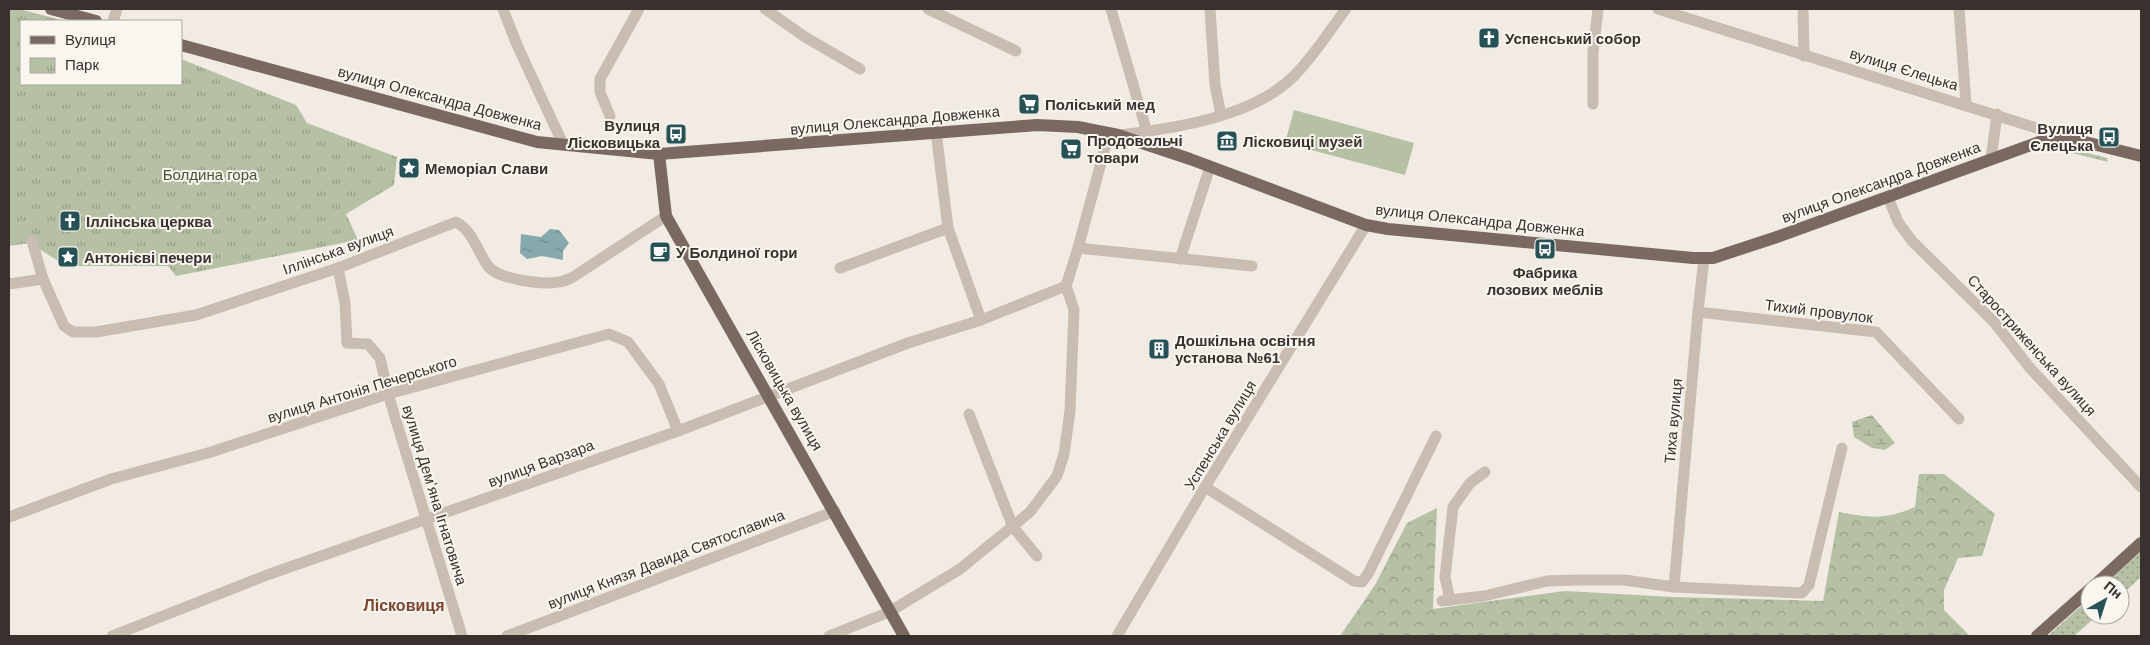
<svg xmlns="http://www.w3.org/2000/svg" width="2150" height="645" viewBox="0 0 2150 645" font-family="Arial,sans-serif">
<defs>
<pattern id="grass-dots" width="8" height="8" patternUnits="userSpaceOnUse" patternTransform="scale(1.25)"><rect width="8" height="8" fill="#b5c0a4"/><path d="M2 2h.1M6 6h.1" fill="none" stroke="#949d86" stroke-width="1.8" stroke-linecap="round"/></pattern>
<pattern id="forest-crowns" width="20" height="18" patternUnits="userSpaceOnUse" patternTransform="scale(1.25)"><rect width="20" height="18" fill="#b5c0a4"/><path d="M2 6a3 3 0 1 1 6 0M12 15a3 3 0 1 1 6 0" fill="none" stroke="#949d86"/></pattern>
<pattern id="wetland-marsh" width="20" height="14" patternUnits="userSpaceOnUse" patternTransform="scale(1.25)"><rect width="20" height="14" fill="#b5c0a4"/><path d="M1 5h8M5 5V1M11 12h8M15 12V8" fill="none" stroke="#949d86"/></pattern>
<pattern id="park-tufts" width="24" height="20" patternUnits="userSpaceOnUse" patternTransform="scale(1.25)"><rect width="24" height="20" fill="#b5c0a4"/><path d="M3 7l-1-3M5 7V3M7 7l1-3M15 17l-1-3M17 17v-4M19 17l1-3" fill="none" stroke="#949d86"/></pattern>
<pattern id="water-ripples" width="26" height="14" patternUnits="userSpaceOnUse" patternTransform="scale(1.25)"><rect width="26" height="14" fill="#85a9ac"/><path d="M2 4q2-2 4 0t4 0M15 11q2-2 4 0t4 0" fill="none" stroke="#6e8a8c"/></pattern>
</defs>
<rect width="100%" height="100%" fill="#f2ebe3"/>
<g fill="url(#grass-dots)">
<path d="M2061 146 2107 158 2108 162 2052 148Z"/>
<path d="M2141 552V577L2120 596V585H2104Z"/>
<path d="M2090 598V615H2098L2074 636 2049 635Z"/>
</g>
<path fill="url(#forest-crowns)" d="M1919 474H1944L1995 514 1982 556 1958 558 1944 590V610L1970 636H1340L1375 585 1407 523 1437 508 1433 609 1565 591 1672 597 1823 601 1839 512C1871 518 1885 520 1915 507Z"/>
<path fill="url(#wetland-marsh)" d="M1872 415 1895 443 1885 450 1872 448 1854 437 1852 422Z"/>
<path fill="url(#park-tufts)" d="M9 9H19L65 21H21V84H181V59L296 105 307 123 397 157 394 185 346 214 358 240 176 276 168 266H66L30 243 9 246Z"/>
<path fill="#b5c0a4" d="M1294 110 1414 143 1405 175 1285 143Z"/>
<path fill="url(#water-ripples)" d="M550 229 559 230 569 243 563 251V260L542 256 527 259 520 253 521 234 541 237Z"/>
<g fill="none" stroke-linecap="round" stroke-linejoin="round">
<g stroke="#c9bcb0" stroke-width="11">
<path d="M503 9 517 45 563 144"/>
<path d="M765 9 805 37 860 69"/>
<path d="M928 9 1016 51"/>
<path d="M1111 9 1147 132"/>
<path d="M1210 9 1215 85 1221 115"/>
<path d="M1658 9 2065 137"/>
<path d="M1803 9 1804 56"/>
<path d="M1959 9 1966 104"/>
<path d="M113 21 117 9"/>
<path d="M1593 104V52L1598 9"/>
<path d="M610 116 600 92V79L639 9"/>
<path d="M936 132 948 228 981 320"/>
<path d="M1120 135C1176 128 1253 117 1294 76 1314 56 1329 31 1346 9"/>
<path d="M1991 159 1997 114"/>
<path d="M1888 197 1898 222 1912 241 1994 322 2030 368 2141 487"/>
<path d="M32 241 43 279"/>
<path d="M1078 248 1252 266"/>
<path d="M1180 259 1210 167"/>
<path d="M338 268 345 303 347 343 368 344 380 358 388 394 462 636"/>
<path d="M840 268 948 228"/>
<path d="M9 284 43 279 64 326 73 332H96L196 315 338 268 456 222C473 231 477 251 488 266 497 279 542 285 558 282 563 282 569 279 573 277L666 216"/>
<path d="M1698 312 1876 332 1959 419"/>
<path d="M969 414 1013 527 1037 556"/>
<path d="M1205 487 1354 581 1362 582 1368 574 1436 436"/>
<path d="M9 517 111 479 208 453 388 394 609 334 628 342 659 384 678 431"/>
<path d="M1674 587 1698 312 1704 258"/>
<path d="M1450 600 1445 577 1453 507 1470 483 1485 472"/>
<path d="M1442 601 1484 596 1547 581 1578 580H1624L1674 587 1802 593 1809 585 1842 448"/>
<path d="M112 636 267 575 678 431 908 343 981 320 1066 286"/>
<path d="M507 636 835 511"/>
<path d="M829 636 889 612 960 569 1030 512 1057 476 1064 454 1070 411 1074 310 1066 286 1078 248 1109 133"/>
<path d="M1117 636 1205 487 1366 225"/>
</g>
<g stroke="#796960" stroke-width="12">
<path d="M51 9 96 21"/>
<path d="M181 45 537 142 659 154 1037 125 1078 127 1118 135 1190 159 1366 225 1388 229 1693 258H1713L1774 238 2042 141 2065 137 2141 156"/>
<path d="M659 154 666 216 904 636"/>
<path d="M2095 585 2141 543"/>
<path d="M2037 636 2090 589"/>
</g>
</g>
<defs>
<g id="church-square" transform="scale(1.125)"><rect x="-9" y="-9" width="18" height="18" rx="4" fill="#265156" stroke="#f9f5ef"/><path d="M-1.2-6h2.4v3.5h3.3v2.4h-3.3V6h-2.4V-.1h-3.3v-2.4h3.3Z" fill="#fff"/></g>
<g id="supermarket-square" transform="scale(1.125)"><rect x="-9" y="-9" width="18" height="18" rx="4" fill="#265156" stroke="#f9f5ef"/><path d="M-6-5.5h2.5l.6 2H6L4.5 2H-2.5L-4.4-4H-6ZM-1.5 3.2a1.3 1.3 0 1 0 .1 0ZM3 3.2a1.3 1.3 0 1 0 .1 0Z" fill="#fff"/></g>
<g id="bus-square" transform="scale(1.125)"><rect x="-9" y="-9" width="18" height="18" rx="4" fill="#265156" stroke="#f9f5ef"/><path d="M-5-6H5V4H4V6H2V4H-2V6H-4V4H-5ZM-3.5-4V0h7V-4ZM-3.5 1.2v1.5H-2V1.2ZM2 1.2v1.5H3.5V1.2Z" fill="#fff"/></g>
<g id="museum-square" transform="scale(1.125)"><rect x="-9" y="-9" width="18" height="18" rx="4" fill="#265156" stroke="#f9f5ef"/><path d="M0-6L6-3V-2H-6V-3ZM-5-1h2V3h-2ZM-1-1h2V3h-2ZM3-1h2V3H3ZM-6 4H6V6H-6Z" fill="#fff"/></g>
<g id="sight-square" transform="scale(1.125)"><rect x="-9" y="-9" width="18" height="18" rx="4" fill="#265156" stroke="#f9f5ef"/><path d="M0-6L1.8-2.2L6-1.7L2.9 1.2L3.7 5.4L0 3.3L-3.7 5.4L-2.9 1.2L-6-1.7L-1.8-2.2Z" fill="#fff"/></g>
<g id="cafe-square" transform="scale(1.125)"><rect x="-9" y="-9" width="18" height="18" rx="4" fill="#265156" stroke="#f9f5ef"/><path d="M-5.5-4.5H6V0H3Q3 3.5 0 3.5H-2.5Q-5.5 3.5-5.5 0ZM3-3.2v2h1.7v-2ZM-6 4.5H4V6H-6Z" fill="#fff"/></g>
<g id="building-square" transform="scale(1.125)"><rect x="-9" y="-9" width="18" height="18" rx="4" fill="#265156" stroke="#f9f5ef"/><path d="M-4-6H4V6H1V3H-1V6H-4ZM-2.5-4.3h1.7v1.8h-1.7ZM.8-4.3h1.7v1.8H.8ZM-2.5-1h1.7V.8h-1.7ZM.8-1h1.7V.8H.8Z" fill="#fff"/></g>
</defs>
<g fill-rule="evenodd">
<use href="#church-square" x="1489" y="38"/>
<use href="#supermarket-square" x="1029" y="104"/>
<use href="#bus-square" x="676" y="134"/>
<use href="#bus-square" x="2109" y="137"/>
<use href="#museum-square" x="1227" y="141"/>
<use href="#supermarket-square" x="1071" y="149"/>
<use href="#sight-square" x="409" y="168"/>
<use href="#church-square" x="70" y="221"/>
<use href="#bus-square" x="1545" y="249"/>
<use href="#cafe-square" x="660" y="252"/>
<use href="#sight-square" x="68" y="257"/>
<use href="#building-square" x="1159" y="349"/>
</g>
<g text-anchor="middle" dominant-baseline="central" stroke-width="4" stroke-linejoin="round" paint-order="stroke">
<g font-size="15" font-weight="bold" fill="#39312d" stroke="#f9f5ef" text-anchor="start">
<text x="1505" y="38">Успенський собор</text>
<text x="1045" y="104">Поліський мед</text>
<text x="660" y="125" text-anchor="end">Вулиця<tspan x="660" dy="17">Лісковицька</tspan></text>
<text x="2093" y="128" text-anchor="end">Вулиця<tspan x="2093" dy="17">Єлецька</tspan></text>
<text x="1087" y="140">Продовольчі<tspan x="1087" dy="17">товари</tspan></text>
<text x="1243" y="141">Лісковиці музей</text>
<text x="425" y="168">Меморіал Слави</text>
<text x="86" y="221">Іллінська церква</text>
<text x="676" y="252">У Болдиної гори</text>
<text x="84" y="257">Антонієві печери</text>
<text x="1545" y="272" text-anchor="middle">Фабрика<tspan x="1545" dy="17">лозових меблів</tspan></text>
<text x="1175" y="340">Дошкільна освітня<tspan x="1175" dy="17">установа №61</tspan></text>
</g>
<g font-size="15" fill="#39312d" stroke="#f9f5ef">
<text transform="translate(1904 69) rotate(17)">вулиця Єлецька</text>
<text transform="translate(440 98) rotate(15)">вулиця Олександра Довженка</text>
<text transform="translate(895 120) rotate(-5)">вулиця Олександра Довженка</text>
<text transform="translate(1881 182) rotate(-20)">вулиця Олександра Довженка</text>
<text transform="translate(1480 220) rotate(6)">вулиця Олександра Довженка</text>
<text transform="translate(338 250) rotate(-20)">Іллінська вулиця</text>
<text transform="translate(1819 311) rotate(7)">Тихий провулок</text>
<text transform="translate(2032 345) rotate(48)">Старостриженська вулиця</text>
<text transform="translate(362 389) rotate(-17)">вулиця Антонія Печерського</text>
<text transform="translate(785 390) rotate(60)">Лісковицька вулиця</text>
<text transform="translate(1673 421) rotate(-85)">Тиха вулиця</text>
<text transform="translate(1220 435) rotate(-59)">Успенська вулиця</text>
<text transform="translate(541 463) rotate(-20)">вулиця Варзара</text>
<text transform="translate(435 495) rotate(73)">вулиця Демʼяна Ігнатовича</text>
<text transform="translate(666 559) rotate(-21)">вулиця Князя Давида Святославича</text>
</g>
<g font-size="15" fill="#475533" stroke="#f9f5ef">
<text x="210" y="174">Болдина гора</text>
</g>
<g font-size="16" font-weight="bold" fill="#7f452e" stroke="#f9f5ef">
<text x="404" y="605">Лісковиця</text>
</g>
</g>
<rect width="2150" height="645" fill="none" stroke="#39312d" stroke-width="20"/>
<rect x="20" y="20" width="162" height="65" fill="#f9f5ef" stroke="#aca7a1"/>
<rect x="30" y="36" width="25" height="8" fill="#796960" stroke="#aca7a1"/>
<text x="65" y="45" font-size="15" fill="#39312d">Вулиця</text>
<rect x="30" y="58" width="25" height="15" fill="url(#park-tufts)" stroke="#aca7a1"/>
<text x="65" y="70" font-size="15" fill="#39312d">Парк</text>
<g transform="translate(2105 600) rotate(39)"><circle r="24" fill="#f9f5ef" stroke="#aca7a1"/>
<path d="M0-4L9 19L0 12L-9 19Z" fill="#265156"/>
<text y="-8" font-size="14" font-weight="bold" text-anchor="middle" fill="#39312d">Пн</text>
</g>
</svg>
